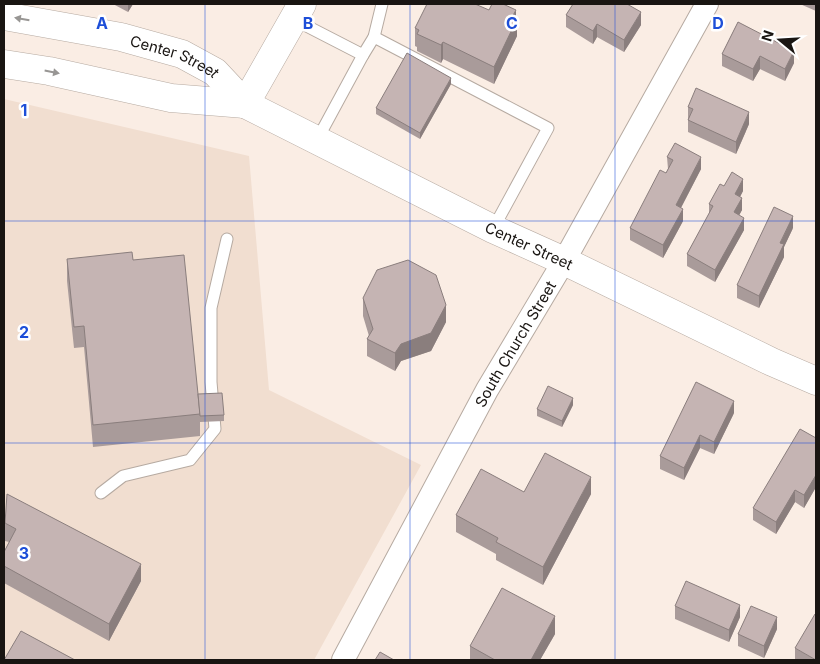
<svg xmlns="http://www.w3.org/2000/svg" width="820" height="664" viewBox="0 0 820 664" font-family="Inter,sans-serif">
<rect width="100%" height="100%" fill="#faede4"/>
<path fill="#f1ded0" d="M4 99 249 156 269 390 421 465 314 660H4Z"/>
<g fill="none" stroke-linecap="round" stroke-linejoin="round">
<g stroke="#b6aaa1" stroke-width="13">
<g id="lane">
<path d="M293 19 363 55"/>
<path d="M374 37 382 4"/>
<path d="M317 140 363 55 374 37 548 128 493 229"/>
<path d="M101 493 123 476 190 460 215 429 211 382V308L227 239"/>
</g>
</g>
<g stroke="#b6aaa1" stroke-width="24">
<g id="street">
<path id="s1" d="M343 660 487 390 564 261 707 4"/>
</g>
</g>
<g stroke="#b6aaa1" stroke-width="29">
<path id="secondary" d="M245 104 302 4"/>
</g>
<g stroke="#b6aaa1" stroke-width="29">
<g id="highway">
<path id="s2" d="M4 16 121 37 182 54 215 72 245 104 493 229 564 261 772 362 816 381"/>
<path d="M4 64 49 71 171 98 245 104"/>
</g>
</g>
<use href="#lane" stroke="#fff" stroke-width="11"/>
<use href="#street" stroke="#fff" stroke-width="22"/>
<use href="#secondary" stroke="#fff" stroke-width="28"/>
<use href="#highway" stroke="#fff" stroke-width="28"/>
</g>
<g fill="#a99b9a">
<path d="M113 4H133L128 12Z"/>
<path d="M800 4H816V11Z"/>
<path d="M489 10 516 19 517 36 494 84 443 59 441 63 417 51V47L415 46V28Z"/>
<path d="M566 15 641 25 624 52 597 37 593 44 566 27Z"/>
<path d="M738 22 794 63 785 81 760 69 753 81 722 66V54Z"/>
<path d="M451 84 420 139 376 114V108Z"/>
<path d="M688 107 749 124 736 154 688 132Z"/>
<path d="M667 157 701 169 681 208 683 221 663 258 630 240V228L666 173 668 169Z"/>
<path d="M724 186 743 191 740 197 742 210 739 215 744 230 715 282 687 266V254L709 214V204Z"/>
<path d="M793 228 784 247V257L759 308 737 298V285Z"/>
<path d="M67 259 133 260 198 394 224 415V421L200 422V436L93 447 84 347 74 348 67 281Z"/>
<path d="M363 298 446 322 431 351 401 361 395 371 367 356V339L369 336 363 316Z"/>
<path d="M573 405 562 427 537 416V409Z"/>
<path d="M734 413 714 454 700 448 684 480 660 469V456Z"/>
<path d="M816 438V487L804 508 795 502 776 534 753 520V508Z"/>
<path d="M524 492 591 494 543 585 496 560V554L456 532V515Z"/>
<path d="M5 523 141 581 109 641 4 583V552L9 542 5 541Z"/>
<path d="M675 606 740 617 729 642 675 619Z"/>
<path d="M777 629 764 658 738 646V634Z"/>
<path d="M555 634 540 660H470V646Z"/>
<path d="M795 648 816 660H795Z"/>
</g>
<g fill="#8a7e7d">
<path d="M128 4H133L128 12Z"/>
<path d="M516 10V22L517 19V36L494 84V67L512 17Z"/>
<path d="M641 12V25L624 52V40Z"/>
<path d="M597 24V37L593 44V31Z"/>
<path d="M443 42V59L441 63V45Z"/>
<path d="M794 51V63L785 81V69Z"/>
<path d="M760 56V69L753 81V69Z"/>
<path d="M451 78V84L420 139V133Z"/>
<path d="M749 112V124L736 154V142Z"/>
<path d="M701 157V169L676 217V205Z"/>
<path d="M743 179V191L735 206V194Z"/>
<path d="M742 198V210L734 225V212Z"/>
<path d="M683 209V221L663 258V245Z"/>
<path d="M793 216V228L784 247V257L759 308V296L780 243Z"/>
<path d="M744 218V230L715 282V270Z"/>
<path d="M446 305V322L431 351 401 361 395 371V353L401 344Z"/>
<path d="M573 398V405L562 427V421Z"/>
<path d="M734 401V413L714 454V442Z"/>
<path d="M700 435V448L684 480V468Z"/>
<path d="M816 475V487L804 508V495Z"/>
<path d="M591 477V494L543 585V567Z"/>
<path d="M795 490V502L776 534V522Z"/>
<path d="M141 564V581L109 641V624Z"/>
<path d="M740 605V617L729 642V630Z"/>
<path d="M555 616V634L540 660H531Z"/>
<path d="M777 617V629L764 658V646Z"/>
</g>
<g fill="#c5b4b3" stroke="#8a7e7d">
<path d="M427 4H475L489 10 492 4H503L516 10 512 17 517 19 494 67 443 42 441 45 417 34 419 30 415 28Z"/>
<path d="M573 4H627L641 12 624 40 597 24 593 31 566 15Z"/>
<path d="M738 22 794 51 785 69 760 56 753 69 722 54Z"/>
<path d="M407 53 451 78 420 133 376 108Z"/>
<path d="M696 88 749 112 736 142 688 120 693 109 688 107Z"/>
<path d="M675 143 701 157 676 205 683 209 663 245 630 228 660 170 666 173 673 160 667 157Z"/>
<path d="M732 172 743 179 735 194 742 198 734 212 744 218 715 270 687 254 713 206 709 204 720 184 724 186Z"/>
<path d="M774 207 793 216 780 243 784 244 759 296 737 285Z"/>
<path d="M132 252 133 260 184 255 200 414 93 425 84 326 74 327 67 259Z"/>
<path d="M408 260 436 275 446 305 431 333 401 344 395 353 367 339 373 329 363 298 377 270Z"/>
<path d="M696 382 734 401 714 442 700 435 684 468 660 456Z"/>
<path d="M548 386 573 398 562 421 537 409Z"/>
<path d="M222 393 224 415 200 416 198 394Z"/>
<path d="M800 429 816 438V475L804 495 795 490 776 522 753 508Z"/>
<path d="M545 453 591 477 543 567 496 542 498 538 456 515 481 469 524 492Z"/>
<path d="M7 494 141 564 109 624 4 566V552L16 529 5 523Z"/>
<path d="M686 581 740 605 729 630 675 606Z"/>
<path d="M502 588 555 616 531 660H495L470 646Z"/>
<path d="M751 606 777 617 764 646 738 634Z"/>
<path d="M815 614 816 615V660L795 648Z"/>
<path d="M21 631 75 660H4Z"/>
<path d="M380 652 394 660H375Z"/>
</g>
<defs><path id="oneway-solid" d="M-6-.8H1V-3.2L6.5 0L1 3.2V.8H-6Z" transform="scale(1.25)"/></defs>
<g fill="#989694">
<use href="#oneway-solid" transform="translate(22 19) rotate(-170)"/>
<use href="#oneway-solid" transform="translate(52 72) rotate(11)"/>
</g>
<path fill="none" stroke="#1d4ed8" stroke-width="1" stroke-opacity="0.55" d="M205 4V660M410 4V660M615 4V660M4 221H816M4 443H816"/>
<g text-anchor="middle" dominant-baseline="central" stroke-width="5" stroke-linejoin="round" paint-order="stroke">
<g font-size="15" fill="#191512" stroke="#fff">
<text stroke="none"><textPath href="#s2" startOffset="176">Center Street</textPath></text>
<text stroke="none"><textPath href="#s2" startOffset="581">Center Street</textPath></text>
<text stroke="none"><textPath href="#s1" startOffset="360">South Church Street</textPath></text>
</g>
</g>
<g font-size="16" text-anchor="middle" font-weight="bold" fill="#1d4ed8" stroke="#fff" stroke-width="5" stroke-linejoin="round" paint-order="stroke">
<text x="102" y="29">A</text>
<text x="308" y="29">B</text>
<text x="512" y="29">C</text>
<text x="718" y="29">D</text>
<text x="24" y="116">1</text>
<text x="24" y="338">2</text>
<text x="24" y="559">3</text>
</g>
<rect width="820" height="664" fill="none" stroke="#191512" stroke-width="10"/>
<g transform="translate(780 40) rotate(288)" stroke="#ffffff" stroke-width="4" paint-order="stroke">
<path d="M0-4L9 19L0 12L-9 19Z" fill="#191512"/>
<text y="-8" font-size="14" font-weight="bold" text-anchor="middle" fill="#191512">N</text>
</g>
</svg>
